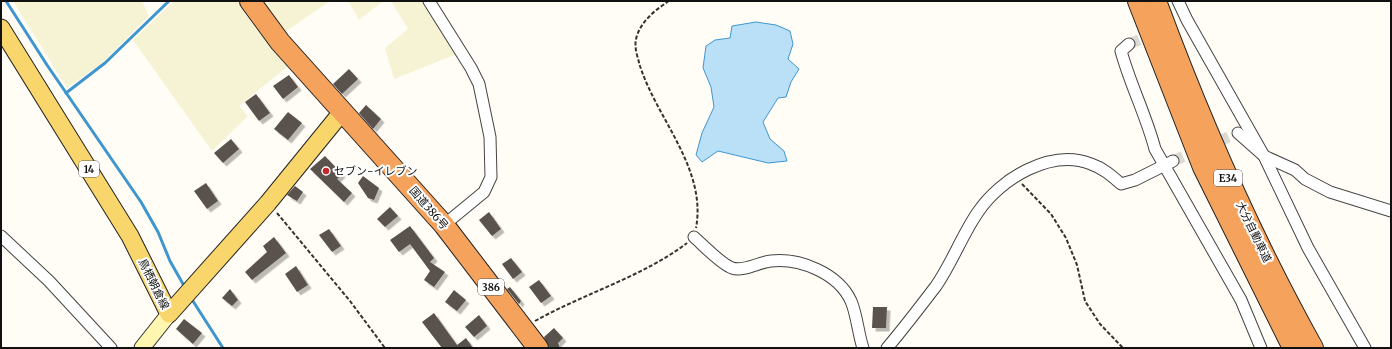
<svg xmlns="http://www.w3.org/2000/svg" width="1392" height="349" viewBox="0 0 1392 349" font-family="Merriweather,'Noto Sans JP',serif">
<defs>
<filter id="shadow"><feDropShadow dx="3.5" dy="3.5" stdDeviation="0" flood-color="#0004"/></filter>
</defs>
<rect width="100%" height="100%" fill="#fffdf5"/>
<g fill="#f6f3d4">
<path d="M13 1H142L149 16 102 63 67 88Z"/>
<path d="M174 1H241L288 66 239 106 248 116 212 151 133 40Z"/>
<path d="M262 1H330L285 32Z"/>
<path d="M348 1H383L359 20Z"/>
<path d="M391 1H425L457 54 394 79 385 48 408 29Z"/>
</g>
<path fill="#b9e0f7" stroke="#3f96cf" d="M756 22 776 25 790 31 793 44 788 59 799 69 791 82 786 97 778 98 763 122 770 139 784 151 787 161 768 163 718 151 702 162 696 155 702 133 714 107 711 87 703 68 706 46 715 40 730 38 732 26Z"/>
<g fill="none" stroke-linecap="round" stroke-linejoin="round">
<g stroke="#3f96cf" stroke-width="3">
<path d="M6 1 47 65 141 202 158 232 170 261 183 284"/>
<path d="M66 93 105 63 169 1"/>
<path d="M191 298 223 348"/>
</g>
</g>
<g fill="#5a524d" filter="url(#shadow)">
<path d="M349 69 358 79 342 94 333 84Z"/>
<path d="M289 75 298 87 283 99 273 86Z"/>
<path d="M256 94 270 113 259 121 245 102Z"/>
<path d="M366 105 381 119 373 129 359 113Z"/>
<path d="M288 112 302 123 288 140 274 129Z"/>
<path d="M231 139 239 149 223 163 214 153Z"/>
<path d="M325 156 342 174 337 179 352 193 344 202 310 169Z"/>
<path d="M363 176 379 188 374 200 368 198 358 183Z"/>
<path d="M206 183 218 201 207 209 194 191Z"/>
<path d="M295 186 303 192 297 201 287 195Z"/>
<path d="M390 207 398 216 385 227 377 219Z"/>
<path d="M489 212 501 229 492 236 479 220Z"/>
<path d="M410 226 434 258 430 262 445 272 434 287 424 280 430 271 410 244 399 252 390 240Z"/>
<path d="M329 229 341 246 332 252 319 235Z"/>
<path d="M274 237 286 253 252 280 245 272 267 252 263 246Z"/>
<path d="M511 258 522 272 513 279 502 264Z"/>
<path d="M296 266 308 285 297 292 285 274Z"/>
<path d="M539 280 551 296 541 303 529 287Z"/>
<path d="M510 287 521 301 519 304 507 289Z"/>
<path d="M230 289 238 300 232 306 222 298Z"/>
<path d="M454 290 466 300 457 311 445 302Z"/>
<path d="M873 307H887L886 328H872Z"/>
<path d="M434 313 457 345 466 338 473 348H442L422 322Z"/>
<path d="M479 315 487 326 474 337 465 327Z"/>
<path d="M184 319 202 333 193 344 176 329Z"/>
<path d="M554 328 563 338 558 343 560 348H549L544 337Z"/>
</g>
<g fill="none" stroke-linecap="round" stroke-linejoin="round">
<g stroke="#dbdad3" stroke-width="11" stroke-dasharray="11 5.5" stroke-linecap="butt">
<path d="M1129 44 1156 33"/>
<path d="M1173 161 1238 133"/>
</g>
<g stroke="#444" stroke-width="13">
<g id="street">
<path d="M429 1 471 68 479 84 490 137 491 177 484 192 444 225"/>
<path d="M1178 1 1187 20 1264 156 1308 248 1365 348"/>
<path d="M1129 44 1121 51C1130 84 1146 115 1155 149L1241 300 1261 348"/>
<path d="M1238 133 1264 156 1295 170 1305 179 1330 192 1391 211"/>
<path d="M1 236 49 281 111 348"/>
<path d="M694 237C704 246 721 264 732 268 744 272 759 262 771 261 800 258 838 273 851 301 857 315 858 333 863 348"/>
<path d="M887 348C904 328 920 307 936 286 952 263 962 235 978 212 1000 179 1051 148 1091 164 1103 168 1112 176 1121 184L1135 180 1173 161"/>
</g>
</g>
<g stroke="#333" stroke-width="17">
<path id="secondary" d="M142 348 169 314"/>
</g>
<g stroke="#222" stroke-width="19">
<path id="primary" d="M1 28 130 236 169 314 268 203 342 112"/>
</g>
<g stroke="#222" stroke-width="22">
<g id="highway">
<path d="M250 1 280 42 444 225 538 348"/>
<path d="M1138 1 1203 167 1293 348"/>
<path d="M1156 1C1200 120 1251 237 1313 348"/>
</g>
</g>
<g stroke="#333" stroke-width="2" stroke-dasharray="4 2" stroke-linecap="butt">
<path d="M669 1C655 10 640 22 636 39 634 48 638 58 640 66 657 119 707 169 696 228"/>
<path d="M1022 184 1051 214 1066 238 1077 265 1085 301 1100 324 1123 348"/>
<path d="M277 213 350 301 385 348"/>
<path d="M535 321C583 294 644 276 687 243"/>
</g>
<use href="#street" stroke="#fff" stroke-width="11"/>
<use href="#secondary" stroke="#fff6b0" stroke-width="15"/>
<use href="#primary" stroke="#f9d66b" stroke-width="17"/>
<use href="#highway" stroke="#f5a25d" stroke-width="20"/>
</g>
<circle fill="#c4262e" stroke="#fff" stroke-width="1.5" cx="326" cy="171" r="4"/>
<g text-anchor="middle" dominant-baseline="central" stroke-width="4" stroke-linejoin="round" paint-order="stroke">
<g fill="#fff" stroke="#585858" stroke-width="1">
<rect x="79" y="161" width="20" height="16" rx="3"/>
<rect x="1214" y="170" width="28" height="16" rx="3"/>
<rect x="478" y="279" width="26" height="16" rx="3"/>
</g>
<g font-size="10" font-weight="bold" fill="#111">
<text x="89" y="169">14</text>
<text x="1228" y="178">E34</text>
<text x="491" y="287">386</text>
</g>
<g font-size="11" fill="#111" stroke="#fff" text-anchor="start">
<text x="334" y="171">セブン-イレブン</text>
</g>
<g font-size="11" fill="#111" stroke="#fff">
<text transform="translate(429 208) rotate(49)">国道386号</text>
<text transform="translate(1254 232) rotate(64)">大分自動車道</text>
<text transform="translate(154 284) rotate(64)">鳥栖朝倉線</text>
</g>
</g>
<rect width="1392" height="349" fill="none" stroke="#111111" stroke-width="4"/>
</svg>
